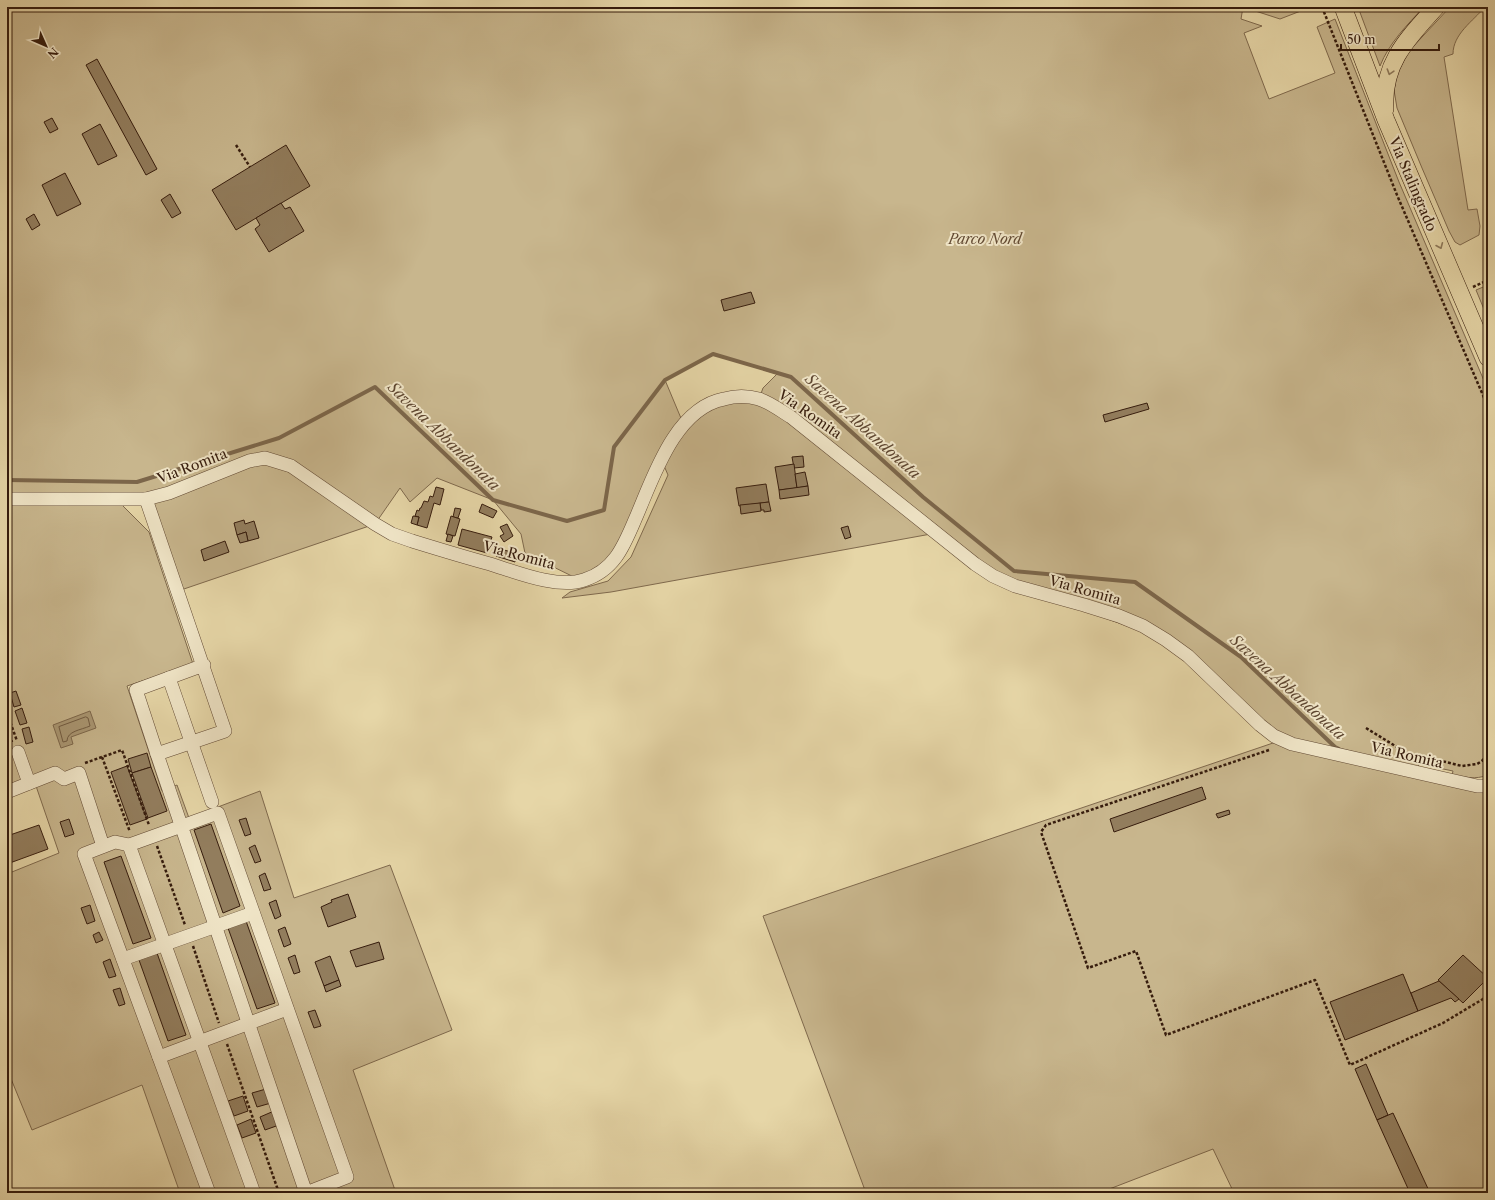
<svg xmlns="http://www.w3.org/2000/svg" width="1495" height="1200" viewBox="0 0 1495 1200" font-family="'Libre Caslon Text',serif">
<rect width="100%" height="100%" fill="#e6d6a7"/>
<filter id="stains"><feTurbulence type="fractalNoise" baseFrequency=".005" numOctaves="4"/><feColorMatrix values="0 0 0 0 .2 0 0 0 0 .09 0 0 0 0 .02 0 0 0 .5 -.17"/></filter>
<radialGradient id="worn" r=".72"><stop offset=".6" stop-color="#630" stop-opacity="0"/><stop offset="1" stop-color="#630" stop-opacity=".3"/></radialGradient>
<g fill="#c8b68d" stroke="#7f694d" fill-rule="evenodd">
<path d="M7 7H1311L1280 19 1243 7 1241 19 1262 26 1244 33 1269 99 1335 73 1317 27 1335 19 1399 182 1488 390V775C1475 780 1465 777 1452 775L1453 771 1419 764 1418 768 1338 748 1335 747 1317 731 1344 757 1488 794V1193H1234L1213 1149 1099 1193H866L763 916 1276 742 1166 640 1033 592 931 534 611 592 562 598 570 592 608 581 631 557 668 475 662 461 623 548 582 581 525 553 521 534 493 500 437 478 410 502 400 488 375 524 178 591 146 499H7ZM713 354 777 374 763 388 759 399 705 405 683 423 665 380Z"/>
<path d="M1358 7H1424C1407 25 1389 43 1380 66Z"/>
<path d="M1450 7H1485C1473 21 1453 34 1453 54L1444 57 1468 210 1477 209 1480 226 1479 235 1460 245 1455 242 1449 231 1422 168 1397 108 1394 90 1397 74 1409 51Z"/>
<path d="M1488 285V319L1476 290Z"/>
<path d="M120 503 149 532 193 664 127 686 162 791 177 785 189 818 260 791 294 898 390 865 452 1030 353 1070 396 1193H180L142 1085 32 1130 7 1069V874L59 853 36 786 7 796V505Z"/>
</g>
<path fill="#aa9773" stroke="#7c664a" d="M90 711 96 728 71 737 73 744 61 748 53 725Z"/>
<g fill="none" stroke-linecap="round" stroke-linejoin="round">
<path stroke="#705a40" stroke-width="1" d="M86 717 88 718 90 726C81 730 67 731 67 741L63 742 59 727Z"/>
<path stroke="#7c664a" stroke-width="4" d="M7 480 137 482 279 438 375 387 493 500 567 521 604 510 614 447 665 380 713 354 791 377 923 497 1014 571 1135 582 1241 657 1335 747 1339 749"/>
</g>
<g fill="#927d5d" stroke="#361c0d">
<path d="M97 59 157 169 146 175 86 65Z"/>
<path d="M52 118 58 129 50 133 44 122Z"/>
<path d="M100 124 117 156 98 165 82 134Z"/>
<path d="M286 145 310 186 236 230 212 190Z"/>
<path d="M65 173 81 204 57 216 42 185Z"/>
<path d="M170 194 181 213 172 218 161 200Z"/>
<path d="M281 203 285 209 290 207 304 231 269 252 255 229 260 225 256 218Z"/>
<path d="M34 214 40 225 32 230 26 219Z"/>
<path d="M751 292 755 303 724 311 721 300Z"/>
<path d="M1147 403 1149 409 1105 422 1103 415Z"/>
<path d="M803 456 804 467 794 468 792 457Z"/>
<path d="M794 464 797 488 779 490 775 467Z"/>
<path d="M805 472 808 486 797 488 795 474Z"/>
<path d="M766 484 769 502 739 506 736 488Z"/>
<path d="M808 486 809 495 780 499 779 490Z"/>
<path d="M436 487 444 489 440 505 434 503 427 528 417 525 419 517 415 516 417 510 419 511 420 508H421L424 501 428 502 430 496 433 497Z"/>
<path d="M769 502 771 511 764 512V510H761L760 503Z"/>
<path d="M760 503 761 511 741 514 740 505Z"/>
<path d="M482 504 497 511 493 518 479 512Z"/>
<path d="M455 508 461 509 458 518 453 517Z"/>
<path d="M413 516 419 517 417 525 411 523Z"/>
<path d="M451 516 460 519 455 536 446 534Z"/>
<path d="M244 520 245 524 254 521 259 538 248 541 246 532 237 535 234 523Z"/>
<path d="M507 524 513 536 504 542 500 536 504 534 500 527Z"/>
<path d="M848 526 851 537 845 539 841 528Z"/>
<path d="M462 529 492 537 487 553 458 545Z"/>
<path d="M246 532 248 541 240 543 237 535Z"/>
<path d="M448 534 453 536 451 542 446 541Z"/>
<path d="M225 541 229 552 204 561 201 550Z"/>
<path d="M498 548 517 554 515 562 496 556Z"/>
<path d="M16 691 21 705 14 707 10 693Z"/>
<path d="M22 708 27 723 20 725 15 711Z"/>
<path d="M29 727 33 742 26 744 22 729Z"/>
<path d="M147 753 151 767 132 773 128 759Z"/>
<path d="M127 766 147 819 130 825 111 772Z"/>
<path d="M151 767 167 811 148 818 132 773Z"/>
<path d="M1202 787 1206 799 1114 832 1110 819Z"/>
<path d="M1229 810 1230 814 1218 818 1216 814Z"/>
<path d="M246 818 251 834 245 836 239 820Z"/>
<path d="M69 819 74 834 65 837 60 822Z"/>
<path d="M211 824 240 906 223 913 194 830Z"/>
<path d="M39 825 48 849 7 864V836Z"/>
<path d="M255 845 261 861 255 863 249 848Z"/>
<path d="M121 856 151 938 133 944 104 862Z"/>
<path d="M265 873 271 889 264 891 259 876Z"/>
<path d="M348 894 356 917 328 927 321 907 332 902 331 900Z"/>
<path d="M276 900 281 916 275 919 269 903Z"/>
<path d="M90 905 95 921 87 924 81 908Z"/>
<path d="M246 921 275 1003 257 1009 228 928Z"/>
<path d="M285 927 291 944 284 947 278 930Z"/>
<path d="M99 932 103 940 96 943 93 935Z"/>
<path d="M379 942 384 959 356 967 350 951Z"/>
<path d="M157 953 186 1035 168 1041 139 960Z"/>
<path d="M295 955 300 972 294 974 288 958Z"/>
<path d="M1463 955 1488 978 1463 1003 1438 980Z"/>
<path d="M330 956 339 980 324 986 315 962Z"/>
<path d="M110 959 116 976 109 978 103 962Z"/>
<path d="M1403 974 1418 1011 1345 1040 1330 1002Z"/>
<path d="M339 980 341 986 326 992 324 986Z"/>
<path d="M1439 981 1459 999 1455 1002 1451 998 1418 1011 1411 993Z"/>
<path d="M120 988 125 1004 119 1006 113 990Z"/>
<path d="M315 1010 321 1026 314 1028 308 1012Z"/>
<path d="M1366 1064 1388 1115 1377 1120 1355 1069Z"/>
<path d="M266 1089 271 1103 257 1107 252 1093Z"/>
<path d="M243 1096 248 1111 234 1116 228 1101Z"/>
<path d="M274 1111 279 1125 265 1130 260 1117Z"/>
<path d="M1393 1113 1430 1193H1410L1377 1120Z"/>
<path d="M251 1119 256 1133 242 1138 237 1125Z"/>
</g>
<g fill="none" stroke-linecap="round" stroke-linejoin="round">
<g stroke="#624a34" stroke-width="14">
<g id="minor">
<path d="M7 499H146L169 493 249 461 265 458 291 466 375 524 392 534 412 541C438 549 464 557 490 564 516 572 557 589 584 580 616 570 625 543 637 515 654 475 676 408 724 399 735 396 748 396 759 399 771 403 781 411 791 417L975 564 993 576 1015 586 1084 605 1119 616 1143 626 1166 640 1188 656 1260 725 1274 736 1292 744 1459 782 1477 786H1488"/>
<path d="M146 499 225 731 157 754 136 690 204 665"/>
<path d="M169 678 212 802"/>
<path d="M18 752 29 783"/>
<path d="M157 754 181 825 306 1193 347 1177 218 813 129 845 254 1193"/>
<path d="M7 792 55 773 64 779 79 773 103 846"/>
<path d="M129 845 115 842 84 854 209 1193"/>
<path d="M123 959 253 913"/>
<path d="M159 1057 287 1009"/>
</g>
</g>
<g stroke="#361c0d" stroke-width="18">
<g id="major">
<path d="M1343 7 1386 120 1488 358"/>
<path d="M1385 109C1382 63 1408 38 1436 7"/>
</g>
</g>
<g stroke="#361c0d" stroke-width="2.5" stroke-dasharray="3 2" stroke-linecap="butt">
<path d="M1322 7 1397 195 1488 407"/>
<path d="M236 145 250 167"/>
<path d="M1473 287 1488 280"/>
<path d="M7 713 17 741"/>
<path d="M7 726 12 742"/>
<path d="M1366 728 1405 752 1462 766 1477 764 1482 761 1488 752"/>
<path d="M1269 750 1046 825 1041 832 1088 968 1136 951 1166 1035 1315 980 1350 1065 1443 1023 1488 996"/>
<path d="M102 757 130 832"/>
<path d="M85 763 122 750 149 825"/>
<path d="M157 846 185 925"/>
<path d="M193 946 219 1023"/>
<path d="M227 1044 279 1193"/>
</g>
<use href="#minor" stroke="#efe4c6" stroke-width="13"/>
<use href="#major" stroke="#e6d6a7" stroke-width="17"/>
</g>
<defs><path id="oneway-chevron" d="M-2-3.5L2.5 0L-2 3.5" fill="none" stroke-width="1.6" stroke-linecap="round" stroke-linejoin="round"/></defs>
<g stroke="#8e795a">
<use href="#oneway-chevron" transform="translate(1390 72) rotate(107)"/>
<use href="#oneway-chevron" transform="translate(1440 246) rotate(67)"/>
</g>
<g text-anchor="middle" dominant-baseline="central" stroke-width="4" stroke-linejoin="round" paint-order="stroke">
<g font-size="14" fill="#361c0d" stroke="#efe4c6">
<text transform="translate(1413 184) rotate(67)">Via Stalingrado</text>
<text transform="translate(810 414) rotate(35)">Via Romita</text>
<text transform="translate(192 466) rotate(-21)">Via Romita</text>
<text transform="translate(519 555) rotate(15)">Via Romita</text>
<text transform="translate(1085 590) rotate(16)">Via Romita</text>
<text transform="translate(1407 755) rotate(13)">Via Romita</text>
</g>
<g font-size="14" font-style="italic" fill="#624a33" stroke="#efe4c6">
<text x="985" y="239">Parco Nord</text>
</g>
<g font-size="15" font-style="italic" fill="#5f4731" stroke="#efe4c6">
<text transform="translate(863 426) rotate(42)">Savena Abbandonata</text>
<text transform="translate(444 436) rotate(44)">Savena Abbandonata</text>
<text transform="translate(1288 687) rotate(42)">Savena Abbandonata</text>
</g>
</g>
<rect width="1495" height="1200" fill="none" stroke="#e6d6a7" stroke-width="24"/>
<rect x="8" y="8" width="1479" height="1184" fill="none" stroke="#361c0d" stroke-width="2"/>
<rect x="12" y="12" width="1471" height="1176" fill="none" stroke="#361c0d"/>
<g transform="translate(46 46) rotate(135)" stroke="#efe4c6" stroke-width="3" paint-order="stroke">
<path d="M0-3L7 15L0 10L-7 15Z" fill="#361c0d"/>
<text y="-6" font-size="11" font-weight="bold" text-anchor="middle" fill="#361c0d">N</text>
</g>
<path d="M1341 44v6h98v-6" fill="none" stroke="#361c0d" stroke-width="2"/>
<text x="1347" y="44" font-size="12" fill="#361c0d" stroke="#efe4c6" stroke-width="3" paint-order="stroke">50 m</text>
<rect width="100%" height="100%" filter="url(#stains)"/>
<rect width="100%" height="100%" fill="url(#worn)"/>
</svg>
